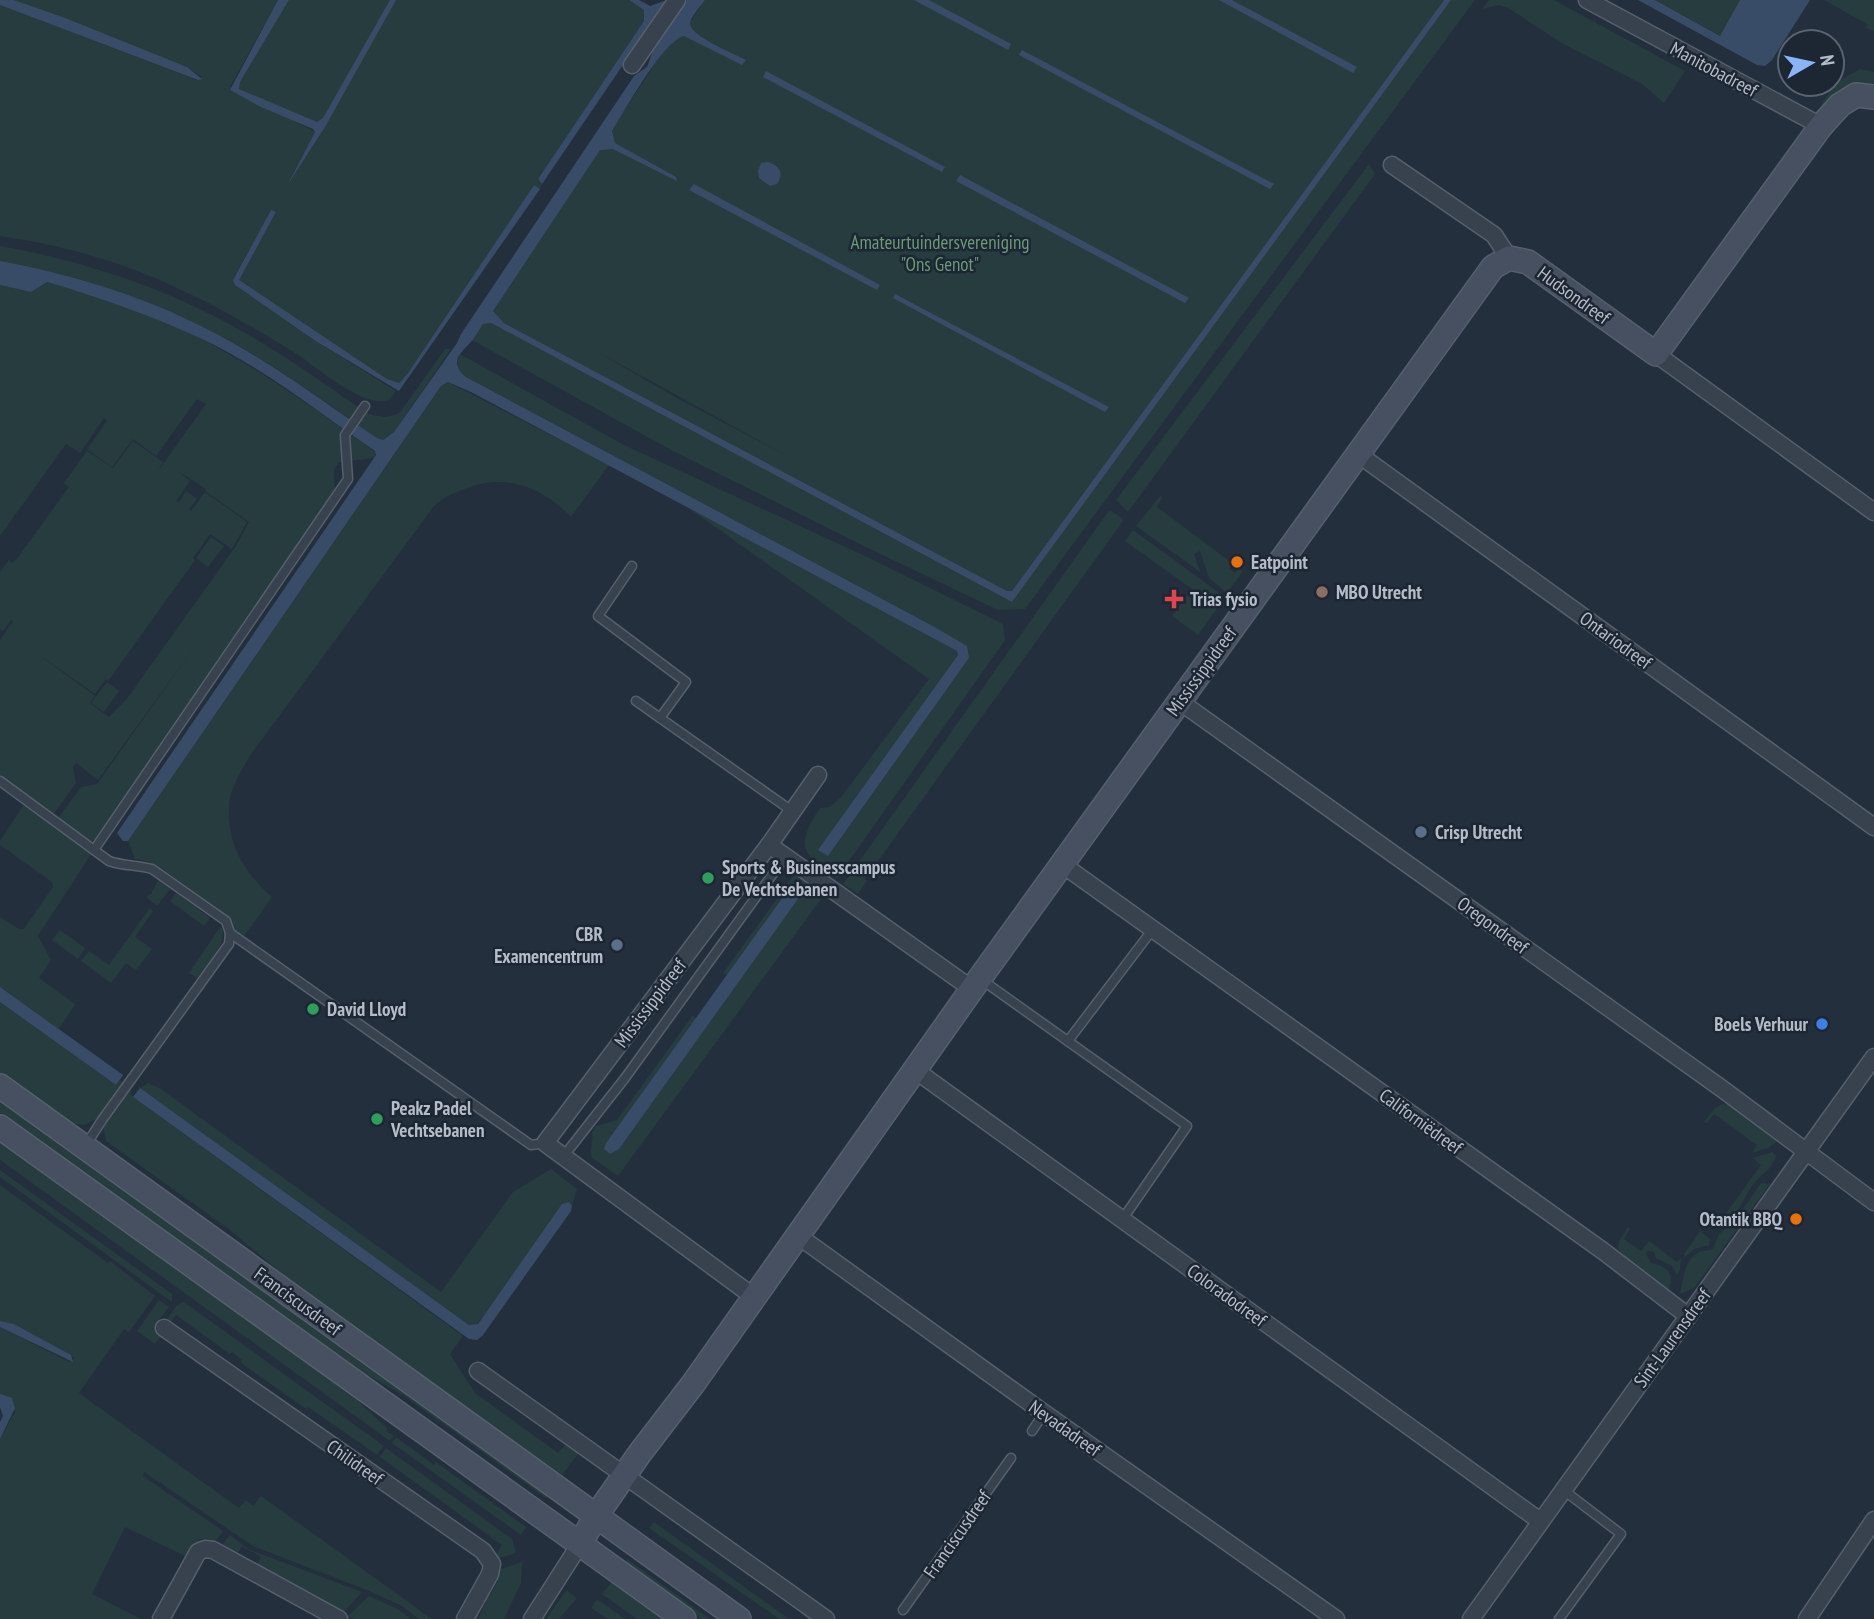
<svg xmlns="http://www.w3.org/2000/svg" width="1874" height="1619" viewBox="0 0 1874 1619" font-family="'PT Sans Narrow',sans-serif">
<rect width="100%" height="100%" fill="#242f3e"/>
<g fill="#263c3f" fill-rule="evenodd">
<path d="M14 0H278L230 87 315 132 287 186 325 127 239 89 240 82 289 0H629L644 10V21L538 179 542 184 540 189 534 185 408 373 399 383 387 379 238 280 276 213 271 211 233 279 235 285 314 340 396 391 389 400C362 409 315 365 292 351 229 312 161 275 89 255 60 246 30 241 0 236V5L197 80 202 77 187 67Z"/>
<path d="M705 0H1444L1012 591H1007L504 323 493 311 660 56 668 45 680 37ZM596 351 787 456 677 398Z"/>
<path d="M1451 0H1475L1025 609 998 610 868 548 673 451 472 340 483 324 491 323 1012 602Z"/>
<path d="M1489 0H1554L1685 71 1664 103 1642 84 1565 45 1508 8 1499 5 1482 9Z"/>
<path d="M1655 0H1740L1721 36Z"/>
<path d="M1824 0H1874V31L1866 28 1867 24Z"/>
<path d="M1860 69 1874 72V88C1851 78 1836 90 1823 108L1822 103 1837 82Z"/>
<path d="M1369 164 1375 174 1128 512 1116 500Z"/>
<path d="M0 246C86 261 174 291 249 335 291 359 330 388 369 414 381 417 391 419 401 411L445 349H451L394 432 383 440 377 438C322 400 267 359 207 329 142 296 71 274 0 261Z"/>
<path d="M47 282C101 298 157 315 207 342 254 367 298 397 342 428L345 423 343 429 375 452V458L339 462 334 470 335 496 101 837 92 841 58 818 81 787 97 784 196 645 98 780 76 763 73 767 76 783 53 815 0 776V640L13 621 11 620 3 631 0 629V572L9 560 12 563 16 560 69 487 64 483 87 451 113 468 133 441 163 462 158 471 206 404 197 399 156 456 133 439 112 467 87 449 107 421 104 418 80 453 66 444 0 536V285L31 292ZM178 471 206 489 205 491 249 522 236 546 126 700 109 717 90 703 95 696 34 651 95 694 106 679 108 681 195 560 193 558 210 534 232 549 247 522 205 492 191 511 189 509 197 499 186 491 179 502 176 501 190 481Z"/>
<path d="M460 354 624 445 863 555 1003 624 1005 640 837 878C801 854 795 846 820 808L830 807 842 796 929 679 687 507 957 651 958 655 828 856 969 658 931 625 466 377C456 369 456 365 460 354Z"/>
<path d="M448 382 609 465 571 517C541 486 504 472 462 490 451 494 443 498 434 506L249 757C241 772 229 790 229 807 227 845 245 873 272 897L243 938 235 931 226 915 162 869 150 862 135 859 128 841 441 386Z"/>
<path d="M1161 495 1162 498 1157 507 1232 563 1229 569 1235 573 1239 568 1243 571 1227 593 1209 578 1200 551 1194 554 1200 572 1136 526Z"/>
<path d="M1111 511 1122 518 1123 521 865 879 867 881 858 894 843 884 1108 512Z"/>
<path d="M1133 530 1225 597 1198 635 1172 616 1192 589 1125 541Z"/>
<path d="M211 537 224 546 208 567 196 558Z"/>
<path d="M107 682 119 691 104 712 91 703Z"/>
<path d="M25 803 89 850 91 854 38 936 51 960 39 978 75 1004 59 1029 0 987V917L19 929H24L53 887 52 882 0 845V841Z"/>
<path d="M794 875 824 895 618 1176 592 1158C589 1149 594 1141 592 1132L596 1126 617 1120 693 1015 696 1018 606 1143 604 1149 610 1154 619 1149 711 1018 788 890 727 975 723 973Z"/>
<path d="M158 880 170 889 157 906 146 897 151 894Z"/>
<path d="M176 893 210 918 204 926 170 901Z"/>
<path d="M150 908 153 911 135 937 152 949 136 970 126 963 111 983 81 961 89 951 109 965Z"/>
<path d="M221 926C229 944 207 964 197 978L189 973Z"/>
<path d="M60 930 85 948 78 959 52 940Z"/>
<path d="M0 1002 116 1085 120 1080 128 1085 133 1097 463 1336 450 1354 475 1393 558 1453 566 1444 579 1453 562 1475 511 1443 310 1297 230 1230 106 1141 103 1126 94 1120 85 1125 70 1123 0 1074Z"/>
<path d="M148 1083 161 1089 441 1292 513 1192 551 1169 577 1189 572 1206 569 1202 477 1324 469 1325 140 1088Z"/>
<path d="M0 1099 549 1494 546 1498 403 1395 338 1358 0 1114Z"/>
<path d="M1722 1104 1732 1105 1779 1140 1768 1148 1752 1153 1757 1145 1714 1114 1707 1123 1704 1122 1715 1108Z"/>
<path d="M0 1139 340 1384 387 1428 386 1431 394 1436 390 1441 0 1160Z"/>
<path d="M1772 1152 1776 1156C1772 1170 1762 1173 1754 1183 1744 1196 1738 1218 1722 1224L1720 1222 1761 1165 1753 1158Z"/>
<path d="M0 1170 172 1294V1302L0 1177Z"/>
<path d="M1761 1183 1770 1184 1694 1288 1680 1294C1683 1281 1684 1262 1696 1254 1701 1250 1708 1251 1713 1249L1719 1234 1734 1222Z"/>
<path d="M0 1185 108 1263 110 1261 155 1296 129 1332 124 1329 79 1393 239 1508 246 1500 253 1506 261 1496 432 1619H419L400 1605 369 1591 253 1546 144 1472 143 1476 223 1531 215 1542 208 1539H200L187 1557 125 1527 92 1594 141 1619H0V1439L15 1412 0 1394V1327L69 1362 74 1359 71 1355 14 1324 0 1321Z"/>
<path d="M1628 1227 1630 1229 1624 1239 1641 1251 1649 1241 1677 1262 1681 1258 1680 1270 1677 1275 1672 1266 1656 1258 1654 1252 1648 1251 1646 1254 1651 1263C1667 1266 1676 1274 1668 1290L1624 1258 1618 1249 1619 1241Z"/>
<path d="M1700 1231 1710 1239 1709 1245 1694 1249 1685 1257 1684 1254Z"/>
<path d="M159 1300 169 1307 159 1320 161 1336 155 1344 137 1331Z"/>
<path d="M184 1302 384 1446 377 1455 308 1407 306 1409 241 1363 242 1360 232 1352 230 1354 176 1315 169 1324 166 1321 177 1305Z"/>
<path d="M396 1437 434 1465 436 1462 526 1527 521 1535 392 1443Z"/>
<path d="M386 1448 512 1539 516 1553 499 1558 496 1555 502 1545 380 1457Z"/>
<path d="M654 1522 789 1619H779L649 1528Z"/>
<path d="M230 1535 248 1549 362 1592 343 1613 257 1565 261 1557 242 1546 237 1555 221 1546Z"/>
<path d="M627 1559 710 1619H701L624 1563Z"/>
<path d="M522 1562 521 1583 504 1619H478L486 1602 483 1600 487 1592 491 1594 498 1580 494 1577 498 1570Z"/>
<path d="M614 1579 663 1619H637L602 1594Z"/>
<path d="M566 1590 577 1598 559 1619H546Z"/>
<path d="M369 1596 398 1609 411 1619H354L348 1616Z"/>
<path d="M597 1599 625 1619H608L591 1608Z"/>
</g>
<g fill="#394c67">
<path d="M0 0H14L65 18 187 67 202 79 198 80 0 5Z"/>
<path d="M278 0H289L240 82 239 89 317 122 323 118 390 0H396L325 127 287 186 315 132 313 129 261 107 230 90Z"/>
<path d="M629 0H639L650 6 667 0 542 184 538 179 644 21V10Z"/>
<path d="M687 0H705C701 6 690 17 690 24 690 36 735 54 746 60L742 65 684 36C662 42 626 109 612 131L615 143 676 177 677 181 613 149 600 150 493 311 504 323 1007 591H1012L1444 0H1451L1012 602 491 323 483 324C479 330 475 338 469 344 458 355 450 364 466 377L931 625 967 646 969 658 828 856 818 850 958 655 957 651 471 392 448 382 441 386 159 796 128 841H123L117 833 376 455 375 451C320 413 265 369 204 340 153 316 101 298 47 282L31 292 0 285V261C71 274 143 296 207 329 267 359 321 400 377 438L383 440 394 432 457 343 461 334 634 76 647 67 656 42Z"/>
<path d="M914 0H929L1011 44 1008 50Z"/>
<path d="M1219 0H1232L1357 67 1353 73Z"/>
<path d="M1638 0H1655L1720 36 1740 0H1810L1772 60 1765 66 1757 65Z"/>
<path d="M1022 50 1274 184 1270 189 1019 55Z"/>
<path d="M766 71 945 167 942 172 763 77Z"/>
<path d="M768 162C780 166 784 173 777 184L770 186 759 178 758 171 761 163Z"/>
<path d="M960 175 1189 298 1185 303 956 181Z"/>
<path d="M694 184 880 285 877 290 689 190Z"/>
<path d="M534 185 540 189 399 391 314 340 235 285 233 280 271 210 276 212 239 280 387 379 399 383 408 373Z"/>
<path d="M895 294 1109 407 1105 412 893 298Z"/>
<path d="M794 886 803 892 619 1149 610 1154 604 1149 606 1143 788 890Z"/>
<path d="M0 987 123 1075 116 1085 0 1002Z"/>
<path d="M140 1088 469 1325 478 1324 562 1204 569 1202 572 1206 571 1211 483 1335 477 1340 469 1339 133 1097Z"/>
<path d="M0 1321 14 1324 71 1355 73 1362 0 1327Z"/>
<path d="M0 1394 12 1398 15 1408 0 1439V1422L3 1416 0 1407Z"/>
</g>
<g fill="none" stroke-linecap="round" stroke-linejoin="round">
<g stroke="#565f6c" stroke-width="11">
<g id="lane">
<path d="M632 566 598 616 686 682 660 718"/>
<path d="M636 701 792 811"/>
<path d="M0 781 109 861C123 866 137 865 152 869L226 921 230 933 229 944 102 1120 86 1145"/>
<path d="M94 850 348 479 345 435 365 406"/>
<path d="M230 933 531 1145 545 1143"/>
<path d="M982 980 1187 1126 1122 1220"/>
<path d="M1068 1041 1153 929"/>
<path d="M563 1157 625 1078 785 857"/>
<path d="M1032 1431 1044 1413"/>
<path d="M903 1610 1011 1458"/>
<path d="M1559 1619 1621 1534 1562 1489"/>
</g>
</g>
<g stroke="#565f6c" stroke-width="19">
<g id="street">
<path d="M1587 0 1821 126"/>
<path d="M632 65 677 0"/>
<path d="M1392 165 1494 235 1509 258"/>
<path d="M1656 354 1874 512"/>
<path d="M1358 454 1874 827"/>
<path d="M1179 701 1721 1088 1874 1202"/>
<path d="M769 845 972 989"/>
<path d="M1063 865 1603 1251 1688 1316"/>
<path d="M915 1070 1540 1521"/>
<path d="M797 1235 1044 1413 1336 1619"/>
<path d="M754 1297 545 1143 769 845 818 775"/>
<path d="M164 1328 483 1551 492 1564 490 1574 465 1619"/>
<path d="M478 1371 826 1619"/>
<path d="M161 1619 198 1552 205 1549 213 1550 339 1619"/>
<path d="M532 1619 580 1544"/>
<path d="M1471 1619 1874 1057"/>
<path d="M1807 1619 1874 1520"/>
</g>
</g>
<g stroke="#565f6c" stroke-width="26">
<g id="secondary">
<path d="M0 1086 739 1619"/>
<path d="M0 1127 684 1619"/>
<path d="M580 1544 596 1516 640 1453 693 1384 972 989 1493 267 1509 258 1528 262 1656 354 1821 126 1840 105 1856 95 1874 97"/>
</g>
</g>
<use href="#lane" stroke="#38414e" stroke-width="8"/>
<use href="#street" stroke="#38414e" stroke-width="16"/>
<use href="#secondary" stroke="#465061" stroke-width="23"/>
</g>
<g fill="#e8710a" stroke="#1d2633" stroke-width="2.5">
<circle cx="1237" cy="562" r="7"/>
<circle cx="1796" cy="1219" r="7"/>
</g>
<circle fill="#8d6e63" stroke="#1d2633" stroke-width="2.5" cx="1322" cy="592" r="7"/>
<path fill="#e0444e" stroke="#1d2633" stroke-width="2.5" d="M1170.5 588.5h7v7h7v7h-7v7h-7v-7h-7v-7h7z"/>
<g fill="#5c6f8a" stroke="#1d2633" stroke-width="2.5">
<circle cx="1421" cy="832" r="7"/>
<circle cx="617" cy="945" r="7"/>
</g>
<g fill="#2e9e5b" stroke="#1d2633" stroke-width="2.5">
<circle cx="708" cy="878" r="7"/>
<circle cx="313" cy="1009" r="7"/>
<circle cx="377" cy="1119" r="7"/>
</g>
<circle fill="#3f7fe0" stroke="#1d2633" stroke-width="2.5" cx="1822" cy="1024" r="7"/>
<g text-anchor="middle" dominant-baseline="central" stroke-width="5" stroke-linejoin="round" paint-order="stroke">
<g font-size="19" fill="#b4bcc9" stroke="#1d2633">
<text transform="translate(1714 69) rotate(28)">Manitobadreef</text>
<text transform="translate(1574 295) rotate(36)">Hudsondreef</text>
<text transform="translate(1616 640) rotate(36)">Ontariodreef</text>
<text transform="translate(1201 671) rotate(-54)">Mississippidreef</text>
<text transform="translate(1493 925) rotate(36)">Oregondreef</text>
<text transform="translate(650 1003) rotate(-53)">Mississippidreef</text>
<text transform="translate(1421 1121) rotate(36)">Californiëdreef</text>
<text transform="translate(1227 1295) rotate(36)">Coloradodreef</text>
<text transform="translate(298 1301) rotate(36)">Franciscusdreef</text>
<text transform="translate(1672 1338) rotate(-54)">Sint-Laurensdreef</text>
<text transform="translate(1065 1428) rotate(35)">Nevadadreef</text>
<text transform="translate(355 1462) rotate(35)">Chilidreef</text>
<text transform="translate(957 1534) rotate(-55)">Franciscusdreef</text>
</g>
<g font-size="19" fill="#6b9a76" stroke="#1d2633">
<text x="940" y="242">Amateurtuindersvereniging<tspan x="940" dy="22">"Ons Genot"</tspan></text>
</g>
<g font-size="19" font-weight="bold" fill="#b4bcc9" stroke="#1d2633" text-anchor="start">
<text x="1251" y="562">Eatpoint</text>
<text x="1336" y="592">MBO Utrecht</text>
<text x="1190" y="599">Trias fysio</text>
<text x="1435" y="832">Crisp Utrecht</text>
<text x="722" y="867">Sports &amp; Businesscampus<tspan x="722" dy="22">De Vechtsebanen</tspan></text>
<text x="603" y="934" text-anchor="end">CBR<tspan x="603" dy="22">Examencentrum</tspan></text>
<text x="327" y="1009">David Lloyd</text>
<text x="1808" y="1024" text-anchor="end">Boels Verhuur</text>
<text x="391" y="1108">Peakz Padel<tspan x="391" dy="22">Vechtsebanen</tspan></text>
<text x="1782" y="1219" text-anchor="end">Otantik BBQ</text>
</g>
</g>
<g transform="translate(1811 63) rotate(81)"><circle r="33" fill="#1d2633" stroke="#59626f" stroke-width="2"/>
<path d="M0-5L12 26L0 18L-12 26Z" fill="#8ab4f8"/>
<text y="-10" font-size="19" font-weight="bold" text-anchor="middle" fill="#b4bcc9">N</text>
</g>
</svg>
